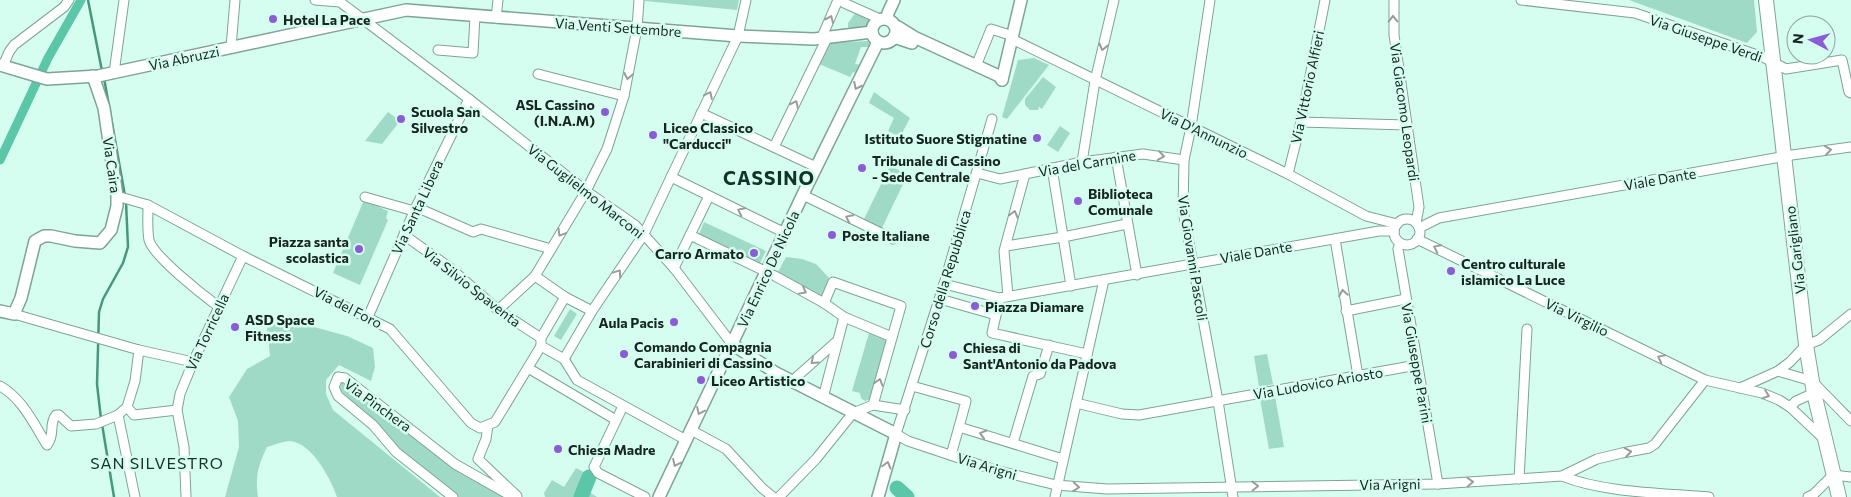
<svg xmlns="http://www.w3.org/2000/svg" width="1851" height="497" viewBox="0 0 1851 497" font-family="Commissioner,sans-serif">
<rect width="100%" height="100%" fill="#d6fef0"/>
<g fill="#9fdac7">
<path d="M645 0H739L737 10 645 1Z"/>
<path d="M1629 0H1754L1757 32 1747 43Z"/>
<path d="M856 12 871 19 866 26 848 29V23Z"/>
<path d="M868 41 870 47H861L855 64 863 65 859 74 853 72 850 77 819 64 828 43Z"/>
<path d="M1034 58 1049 65 1007 119 1002 117 1018 60Z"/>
<path d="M1043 77 1056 87 1042 109 1039 107 1038 110H1030L1025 105V99Z"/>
<path d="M874 92 910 118 900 137 888 131 894 118 869 103Z"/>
<path d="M388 112 400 121 382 144 365 141Z"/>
<path d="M1060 126 1070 133 1058 152 1047 145Z"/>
<path d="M890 166 908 174 880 232 862 223Z"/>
<path d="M364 200 388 211 386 218 388 220 360 285 333 273Z"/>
<path d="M704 222 766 251 760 263 699 234Z"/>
<path d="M786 257 802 259 816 264 829 278 821 297 778 272Z"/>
<path d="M570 309 577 314 561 340 554 336Z"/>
<path d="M274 316 347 336 373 348 375 367 371 381 339 365 326 380V394L333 410 440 497H337C331 479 312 443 290 441 284 441 274 445 267 447 258 466 255 476 258 497H225L239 447 238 421 229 397 247 369 270 356 267 326Z"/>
<path d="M869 333 888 337 870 399 865 401 861 398 860 393 852 391Z"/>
<path d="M1267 354 1273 384 1259 387 1254 356Z"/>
<path d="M342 382 460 471 504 497H459L391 442 384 431 343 393 340 386Z"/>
<path d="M1275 396 1284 447 1269 449 1260 399Z"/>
<path d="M576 468 595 478 588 491 597 497H545L544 493 552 480 564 487Z"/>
</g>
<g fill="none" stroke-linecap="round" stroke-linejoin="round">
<g stroke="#479680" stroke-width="2.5">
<path d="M88 0 102 71"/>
<path d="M104 78 125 196"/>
<path d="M101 419 97 384 99 312 103 299 123 263 128 247 126 202"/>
<path d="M102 424 114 497"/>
</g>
<path stroke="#5cc6a9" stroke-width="9" d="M0 160 48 58 81 0"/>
<g stroke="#5cc6a9" stroke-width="15">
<path d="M897 488 907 497"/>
<path d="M581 497 589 477"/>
</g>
<g stroke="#7ea397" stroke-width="11">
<g id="street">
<path d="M315 0 340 2 469 99 586 191 635 225 674 268 732 344"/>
<path d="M842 0 844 3 880 19"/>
<path d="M1210 0 1191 127 1184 160 1183 210 1218 401 1233 497"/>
<path d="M1394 0V35L1419 207 1416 223"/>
<path d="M1521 0 1635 13 1763 57 1786 69 1842 60 1849 92 1851 93"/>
<path d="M496 18 498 0"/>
<path d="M821 39 838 0"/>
<path d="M1012 39 1288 174 1366 216 1397 224"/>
<path d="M231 47 235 0"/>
<path d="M438 50 473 53 475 16"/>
<path d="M3 66 9 52 14 45 64 7 69 0"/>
<path d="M976 66 991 29 1013 36"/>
<path d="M114 73 124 0"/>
<path d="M538 74 624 96"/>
<path d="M701 113 816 167"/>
<path d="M992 119 944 284 896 434 908 441 995 470 1056 485 1107 489 1438 484 1562 476 1597 459 1622 453 1649 448 1655 444 1705 380"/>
<path d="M1301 122 1406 125"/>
<path d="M774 147 827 38"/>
<path d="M1116 157 1137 275"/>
<path d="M1082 162 1095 81 1114 0"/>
<path d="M1052 168 1071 286"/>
<path d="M977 173 1000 179 1025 174"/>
<path d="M1288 174 1301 122 1325 0"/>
<path d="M671 177 785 233"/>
<path d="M803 195 893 239"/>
<path d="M117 196 148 205 243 256 390 329 471 423 480 428 495 422 541 346"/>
<path d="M365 197 414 211"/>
<path d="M148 205C148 216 147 229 149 240 153 256 204 296 219 307"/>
<path d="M416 207 473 232 481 229 551 249"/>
<circle cx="1407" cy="232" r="13"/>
<path d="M1419 228 1439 218 1792 155 1851 147"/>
<path d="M404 235 449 267 498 310 541 338"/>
<path d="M690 235 775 276 824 303 844 317 892 337"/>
<path d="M1335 239 1358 376"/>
<path d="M1417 239 1705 380 1762 393 1779 400 1790 407 1824 439"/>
<path d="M1400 243 1398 249 1438 484"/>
<path d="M1006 246 1063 237 1127 224"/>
<path d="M674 268 709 196"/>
<path d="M535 276 565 297"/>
<path d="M944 284 1000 298 1379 231H1394"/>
<path d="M1008 296 1004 251 1025 174 1082 162 1143 154 1184 160"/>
<path d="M940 299 996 315 1000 298"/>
<path d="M498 310 535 276 586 191 607 149 624 96 637 28 639 0"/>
<path d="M592 311 565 297 541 338V346L564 359 577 380 686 440"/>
<path d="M1346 311 1406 299"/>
<path d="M14 314 139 350 193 362"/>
<path d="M996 315 992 333 1087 354"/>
<path d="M368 317 416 207 469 99"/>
<path d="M564 359 592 311 644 234 738 36 746 0"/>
<path d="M528 368 616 420"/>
<path d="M1778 371 1812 381 1851 421"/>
<path d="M792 381 837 341"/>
<path d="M0 386C22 398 34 424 47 445 56 433 48 425 56 415H59L71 426 96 424 118 415 127 407 135 381 139 350"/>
<path d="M912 386 966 401 959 427 1063 459"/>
<path d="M1740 388 1778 371 1790 362 1806 345 1819 340 1851 314"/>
<path d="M823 398 844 317"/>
<path d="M1076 403 1122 414 1139 415 1417 365"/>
<path d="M873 405 905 410"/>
<path d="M623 406 594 467 598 473 645 497"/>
<path d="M127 407 134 415 177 410"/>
<path d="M1790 407 1796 401 1814 393"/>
<path d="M118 415 135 497"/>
<path d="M488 425 486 439 478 459 517 496"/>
<path d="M691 430 726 449 762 488 773 497"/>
<path d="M1013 443 1033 376 1040 374 1049 345"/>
<path d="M951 455 959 427"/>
<path d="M1562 476C1604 493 1663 493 1709 497"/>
<path d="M1519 479 1527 329"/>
<path d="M186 497 184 447 177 410 180 394 193 362 243 256"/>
<path d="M453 497 396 452 373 425 338 396 334 387 338 377 345 378 455 464 513 497"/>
<path d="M779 497 816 459 853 413 873 405 901 306 833 282 824 303"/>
<path d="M1055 497 1104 280"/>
<path d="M1808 497 1814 494 1833 475 1851 477"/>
</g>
</g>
<g stroke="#7ea397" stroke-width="14">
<g id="secondary">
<path d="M887 19 888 13 894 0"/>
<circle cx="884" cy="31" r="12"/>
<path d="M896 28 898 27 914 37 999 76 1002 80"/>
<path d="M894 37 912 43"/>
<path d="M0 65 47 79 98 76 406 10 738 36 814 39 872 32"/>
<path d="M1002 80 1021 0"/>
<path d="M0 311 14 314 21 298 35 241 44 236H51L75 241 100 243 111 230 117 206V196L104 108 93 76"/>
<path d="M732 344 776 373 896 434 878 497"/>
<path d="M659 497 806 188 878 42"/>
</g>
</g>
<g stroke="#7ea397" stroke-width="16">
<path id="primary" d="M1766 0 1806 345 1814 393 1839 497"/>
</g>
<use href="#street" stroke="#fff" stroke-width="9"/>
<use href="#secondary" stroke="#fff" stroke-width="11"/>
<use href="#primary" stroke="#fff" stroke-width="14"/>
</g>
<defs><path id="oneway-chevron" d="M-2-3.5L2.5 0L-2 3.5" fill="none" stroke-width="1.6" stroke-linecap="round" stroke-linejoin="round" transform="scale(1.25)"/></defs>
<g stroke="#969d9b">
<use href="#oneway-chevron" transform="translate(830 19) rotate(-66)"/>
<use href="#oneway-chevron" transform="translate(1393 19) rotate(-91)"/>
<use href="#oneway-chevron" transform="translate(1103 47) rotate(104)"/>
<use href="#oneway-chevron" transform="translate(628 76) rotate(101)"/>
<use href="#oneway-chevron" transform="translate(857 86) rotate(117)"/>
<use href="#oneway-chevron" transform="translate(709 95) rotate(-64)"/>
<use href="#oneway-chevron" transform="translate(795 104) rotate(-64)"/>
<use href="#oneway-chevron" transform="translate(1828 150) rotate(-8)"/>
<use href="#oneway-chevron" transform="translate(1161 156) rotate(9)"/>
<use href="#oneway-chevron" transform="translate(741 211) rotate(-154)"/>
<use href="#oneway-chevron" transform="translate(1014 214) rotate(-75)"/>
<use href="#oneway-chevron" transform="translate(849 218) rotate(-154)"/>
<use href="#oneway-chevron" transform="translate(561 233) rotate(121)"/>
<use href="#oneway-chevron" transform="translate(1437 248) rotate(-154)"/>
<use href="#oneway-chevron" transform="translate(618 273) rotate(-56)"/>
<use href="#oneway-chevron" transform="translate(803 291) rotate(29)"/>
<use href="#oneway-chevron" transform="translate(1343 293) rotate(-99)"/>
<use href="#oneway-chevron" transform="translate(1661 358) rotate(-154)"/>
<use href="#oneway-chevron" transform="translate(814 361) rotate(138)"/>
<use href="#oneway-chevron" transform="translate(879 382) rotate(-74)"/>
<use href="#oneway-chevron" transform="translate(1766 395) rotate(19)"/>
<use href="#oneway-chevron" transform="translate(700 411) rotate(115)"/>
<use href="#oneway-chevron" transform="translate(983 434) rotate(-164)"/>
<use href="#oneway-chevron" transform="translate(1628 452) rotate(-10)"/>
<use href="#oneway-chevron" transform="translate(676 463) rotate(115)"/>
<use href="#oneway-chevron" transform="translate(887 465) rotate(-74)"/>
<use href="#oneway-chevron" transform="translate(1470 482) rotate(-3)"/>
<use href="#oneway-chevron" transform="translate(1255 486) rotate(-1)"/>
<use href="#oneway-chevron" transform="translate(1076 487) rotate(4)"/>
</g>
<g fill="#8a5dd7" stroke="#d6fef0" stroke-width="2">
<circle cx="273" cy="19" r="5"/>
<circle cx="605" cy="112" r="5"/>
<circle cx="401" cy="119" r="5"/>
<circle cx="653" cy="135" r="5"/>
<circle cx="1037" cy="138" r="5"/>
<circle cx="862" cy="168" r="5"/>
<circle cx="1078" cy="201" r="5"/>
<circle cx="832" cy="235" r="5"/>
<circle cx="359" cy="249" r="5"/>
<circle cx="754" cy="253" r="5"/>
<circle cx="1451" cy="271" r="5"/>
<circle cx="975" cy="306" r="5"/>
<circle cx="674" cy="322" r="5"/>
<circle cx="235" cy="327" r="5"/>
<circle cx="624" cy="354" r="5"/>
<circle cx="953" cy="355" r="5"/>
<circle cx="701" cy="380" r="5"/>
<circle cx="558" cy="449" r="5"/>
</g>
<g text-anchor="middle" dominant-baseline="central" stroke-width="5" stroke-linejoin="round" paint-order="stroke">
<g font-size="14" font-weight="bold" fill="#162521" stroke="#d6fef0" text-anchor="start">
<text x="283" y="19">Hotel La Pace</text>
<text x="595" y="104" text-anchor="end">ASL Cassino<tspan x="595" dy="16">(I.N.A.M)</tspan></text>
<text x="411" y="111">Scuola San<tspan x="411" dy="16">Silvestro</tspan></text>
<text x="663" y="127">Liceo Classico<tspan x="663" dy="16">"Carducci"</tspan></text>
<text x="1027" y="138" text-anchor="end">Istituto Suore Stigmatine</text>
<text x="872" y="160">Tribunale di Cassino<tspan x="872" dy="16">- Sede Centrale</tspan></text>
<text x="1088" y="193">Biblioteca<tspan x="1088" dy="16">Comunale</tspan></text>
<text x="842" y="235">Poste Italiane</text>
<text x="349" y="241" text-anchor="end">Piazza santa<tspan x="349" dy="16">scolastica</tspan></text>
<text x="744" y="253" text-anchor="end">Carro Armato</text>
<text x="1461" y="263">Centro culturale<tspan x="1461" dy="16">islamico La Luce</tspan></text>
<text x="985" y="306">Piazza Diamare</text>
<text x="245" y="319">ASD Space<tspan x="245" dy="16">Fitness</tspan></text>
<text x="664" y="322" text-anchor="end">Aula Pacis</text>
<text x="634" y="346">Comando Compagnia<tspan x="634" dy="16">Carabinieri di Cassino</tspan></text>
<text x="963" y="347">Chiesa di<tspan x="963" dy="16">Sant'Antonio da Padova</tspan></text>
<text x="711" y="380">Liceo Artistico</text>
<text x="568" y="449">Chiesa Madre</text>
</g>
<g font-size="14" fill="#162521" stroke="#d6fef0">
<text transform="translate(618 27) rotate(4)">Via Venti Settembre</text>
<text transform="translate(1706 38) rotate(19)">Via Giuseppe Verdi</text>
<text transform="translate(184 58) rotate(-12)">Via Abruzzi</text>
<text transform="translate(1307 87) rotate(-78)">Via Vittorio Alfieri</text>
<text transform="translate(1405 112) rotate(82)">Via Giacomo Leopardi</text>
<text transform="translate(1204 133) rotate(26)">Via D'Annunzio</text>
<text transform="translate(1087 163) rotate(-10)">Via del Carmine</text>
<text transform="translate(112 165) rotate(82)">Via Caira</text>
<text transform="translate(1660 179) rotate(-10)">Viale Dante</text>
<text transform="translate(586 191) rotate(38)">Via Guglielmo Marconi</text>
<text transform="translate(417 207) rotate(-65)">Via Santa Libera</text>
<text transform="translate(1795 250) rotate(-97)">Via Garigliano</text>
<text transform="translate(1256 252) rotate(-10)">Viale Dante</text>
<text transform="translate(1193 258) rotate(81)">Via Giovanni Pascoli</text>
<text transform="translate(768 269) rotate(-65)">Via Enrico De Nicola</text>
<text transform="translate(945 279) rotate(-73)">Corso della Repubblica</text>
<text transform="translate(472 287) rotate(38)">Via Silvio Spaventa</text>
<text transform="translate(348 307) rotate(27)">Via del Foro</text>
<text transform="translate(1577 317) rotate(26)">Via Virgilio</text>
<text transform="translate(207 332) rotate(-65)">Via Torricella</text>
<text transform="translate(1417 363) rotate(80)">Via Giuseppe Parini</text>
<text transform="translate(1318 383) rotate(-10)">Via Ludovico Ariosto</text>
<text transform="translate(378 405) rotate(36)">Via Pinchera</text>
<text transform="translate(987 466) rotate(17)">Via Arigni</text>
<text transform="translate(1390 484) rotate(-1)">Via Arigni</text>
</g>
<g font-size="16" letter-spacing="1" fill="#10342a" stroke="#d6fef0">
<text x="157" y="462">SAN SILVESTRO</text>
</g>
<g font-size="19" font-weight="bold" letter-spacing="1" fill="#10342a" stroke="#d6fef0">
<text x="769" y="177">CASSINO</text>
</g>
</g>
<g transform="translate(1811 40) rotate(276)"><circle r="24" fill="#d6fef0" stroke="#89a79d"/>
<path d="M0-4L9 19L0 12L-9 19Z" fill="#8a5dd7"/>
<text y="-8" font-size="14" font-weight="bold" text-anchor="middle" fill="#162521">N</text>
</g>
</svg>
